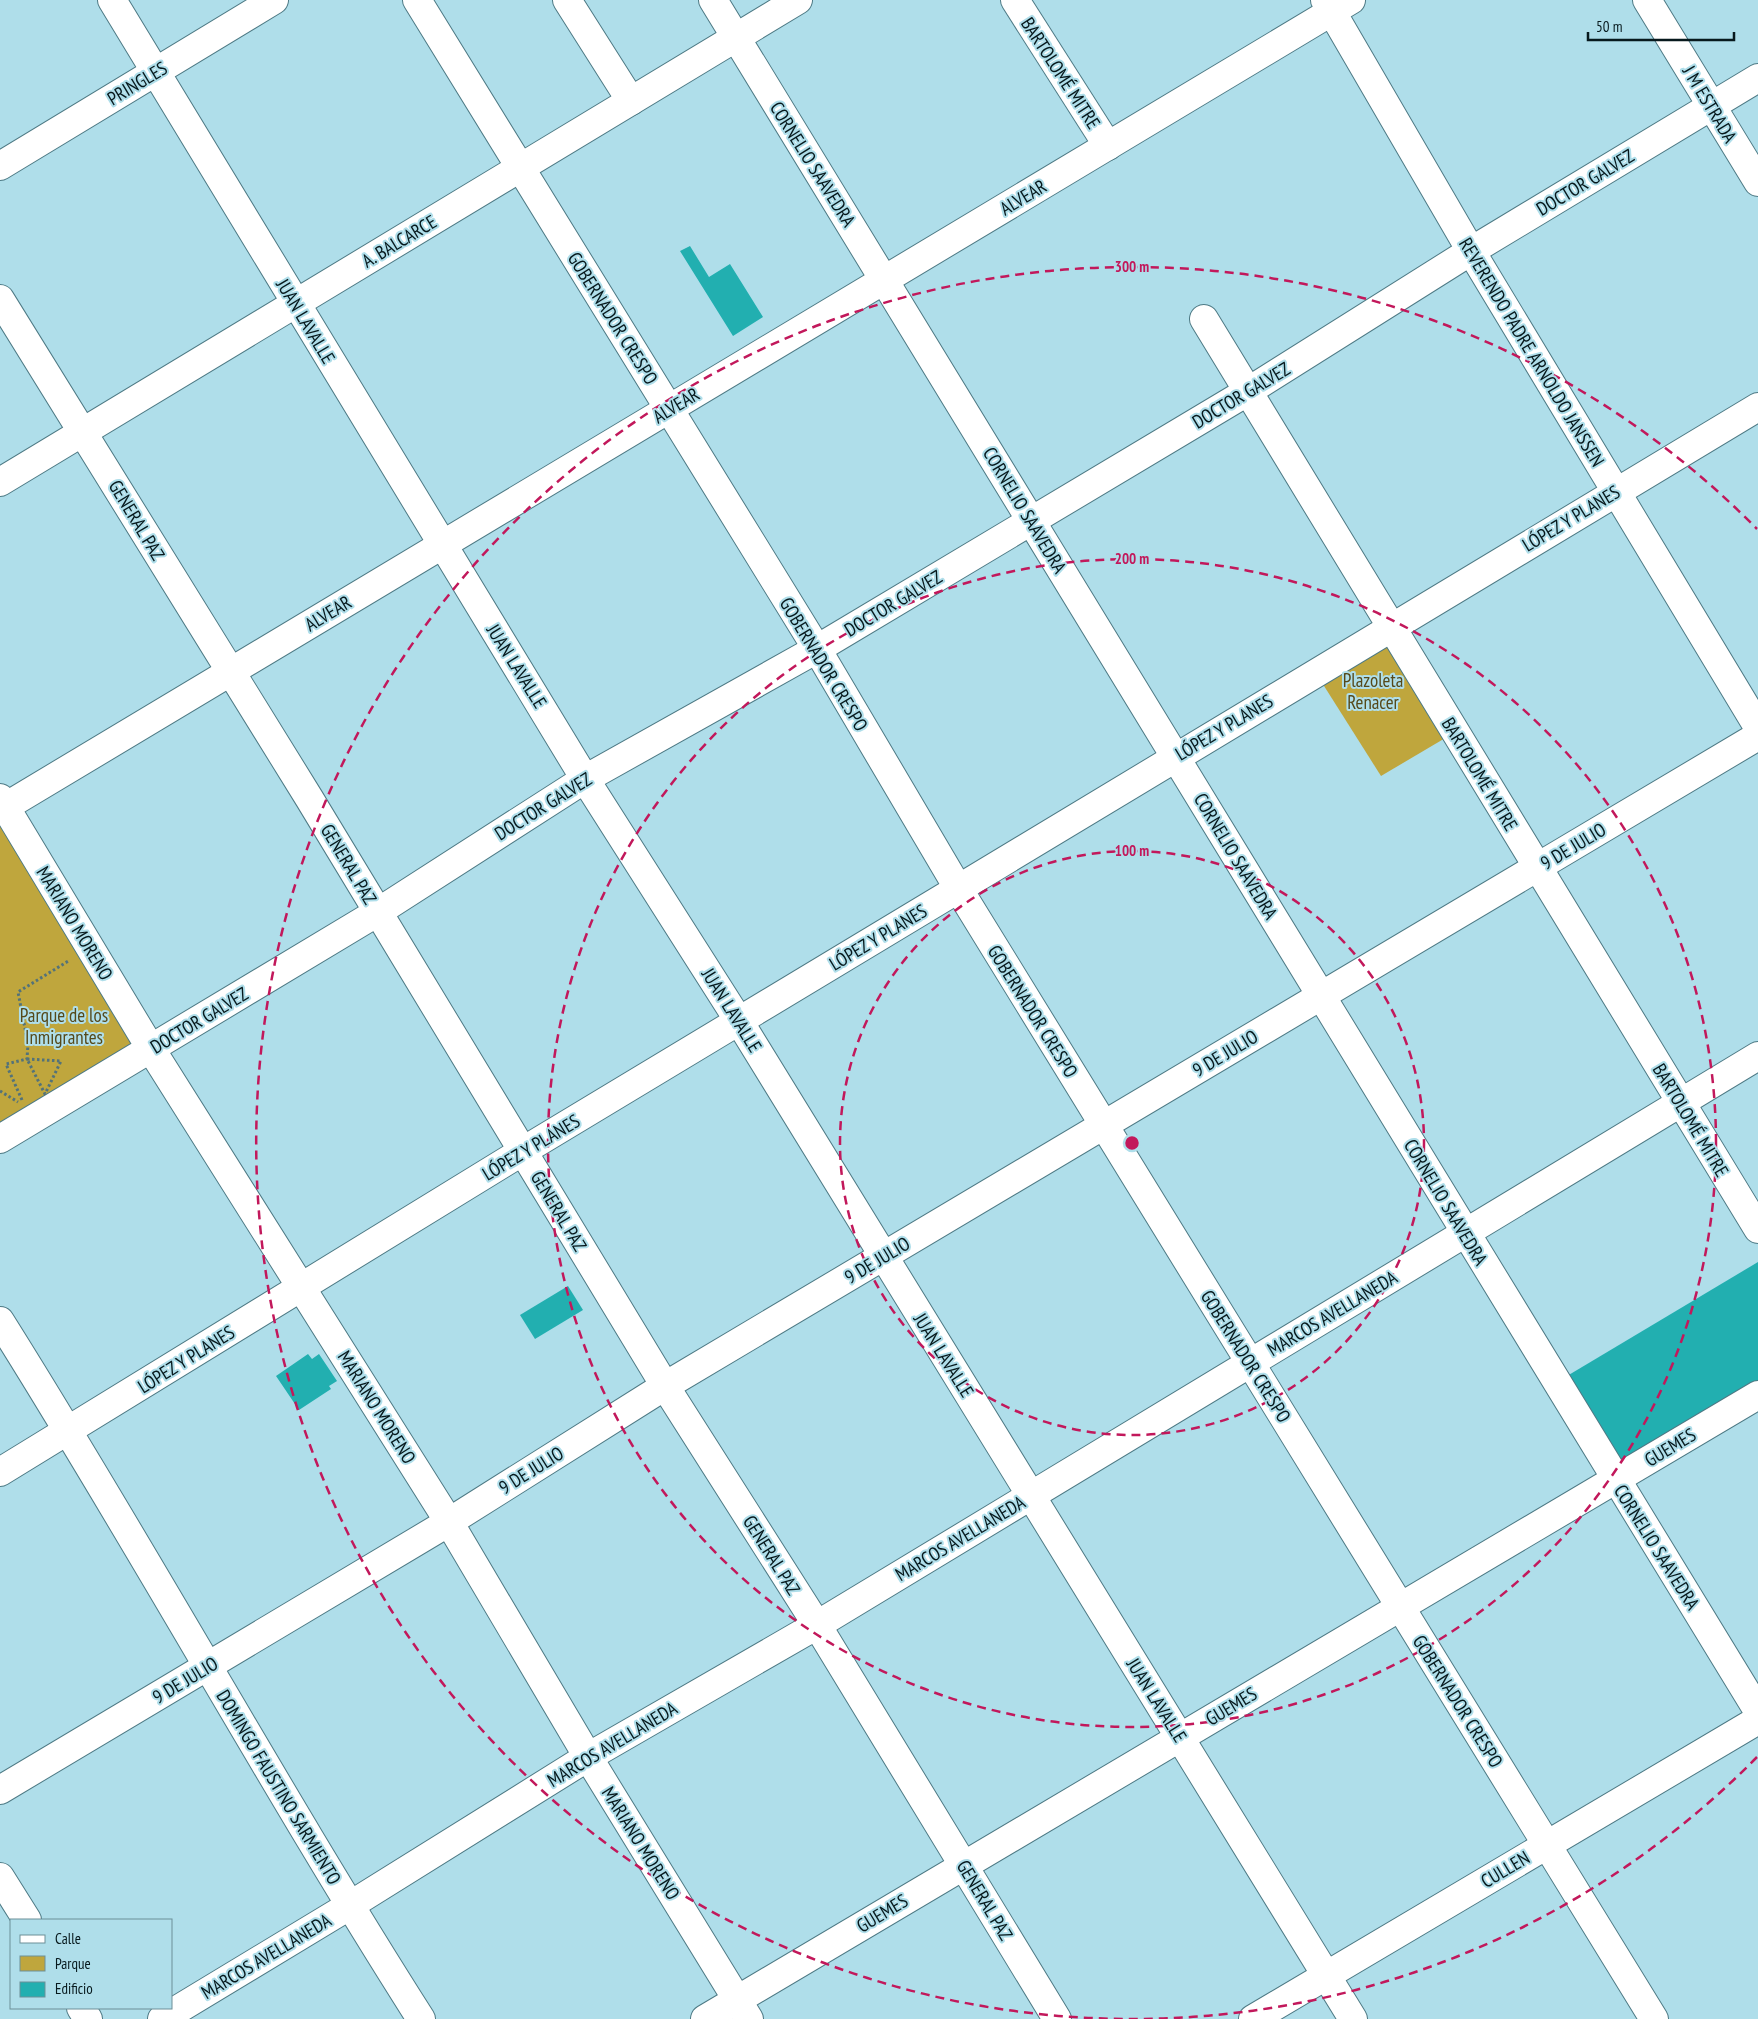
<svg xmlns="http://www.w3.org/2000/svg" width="1758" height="2019" viewBox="0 0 1758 2019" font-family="'PT Sans Narrow',sans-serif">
<rect width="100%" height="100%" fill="#afdeea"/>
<g fill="#bfa63d">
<path d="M1386 637 1447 737 1381 776 1319 678Z"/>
<path d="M0 810 151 1049 0 1139Z"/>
</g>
<g fill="#22afb0">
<path d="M690 246 709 277 730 264 763 317 733 336 680 251Z"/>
<path d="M1758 1262V1383L1618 1467 1562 1379Z"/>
<path d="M568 1286 583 1310 535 1339 520 1315Z"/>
<path d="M308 1354 312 1359 319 1354 337 1381 329 1386 331 1389 299 1410 276 1376Z"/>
</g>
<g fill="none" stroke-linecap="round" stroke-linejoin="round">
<g stroke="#4e7a85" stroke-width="30">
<g id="minor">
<path d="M112 0 585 779 739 1021 1353 2019"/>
<path d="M417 0 817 649 958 888 1654 2019"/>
<path d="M567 0 631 101"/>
<path d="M713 0 1758 1711"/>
<path d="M1015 0 1108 146"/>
<path d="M1325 0 1471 251 1758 727"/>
<path d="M1647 0 1758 182"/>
<path d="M0 166 274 0"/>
<path d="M0 299 309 798 665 1386 817 1625 1057 2019"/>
<path d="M1204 319 1758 1229"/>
<path d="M0 482 798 0"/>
<path d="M0 798 151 1049 449 1522 588 1757 749 2019"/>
<path d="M0 810 1351 0"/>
<path d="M0 1139 378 912 585 779 817 649 1247 392 1471 251 1758 78"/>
<path d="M0 1321C145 1551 275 1790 421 2019"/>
<path d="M0 1472 523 1151 1758 407"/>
<path d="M0 1790 449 1522 665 1386 1758 736"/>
<path d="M162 2019 349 1906 588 1757 817 1625 1758 1056"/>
<path d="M705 2019 1758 1395"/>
<path d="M1253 2019 1758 1720"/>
</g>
</g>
<g stroke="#4e7a85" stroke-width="30">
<g id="major">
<path d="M0 1877 27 1920"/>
<path d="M81 2008 88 2019"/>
</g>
</g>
<g stroke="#537279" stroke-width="3" stroke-dasharray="2.5 2.5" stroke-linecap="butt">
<path d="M27 1059 61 1061 45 1094Z"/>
<path d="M0 1091 18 1102"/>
<path d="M22 1100 6 1064 27 1059 28 1044 18 992 70 960"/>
</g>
<use href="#minor" stroke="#fff" stroke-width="28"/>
<use href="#major" stroke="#fff" stroke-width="28"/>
</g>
<g fill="none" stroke="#c2185b" stroke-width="2.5" stroke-dasharray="9 6">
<circle cx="1132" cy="1143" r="292"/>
<circle cx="1132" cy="1143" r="584"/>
<path d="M1757 1757A876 876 0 1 1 1757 529"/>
</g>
<g text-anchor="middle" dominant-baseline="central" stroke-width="4" stroke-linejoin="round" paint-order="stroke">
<g font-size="19" fill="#07191d" stroke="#afdeea">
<text transform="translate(1061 73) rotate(57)">BARTOLOMÉ MITRE</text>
<text transform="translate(137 83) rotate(-31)">PRINGLES</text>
<text transform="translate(1710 104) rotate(59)">J M ESTRADA</text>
<text transform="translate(813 164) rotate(58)">CORNELIO SAAVEDRA</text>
<text transform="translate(1585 182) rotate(-31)">DOCTOR GALVEZ</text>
<text transform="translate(1023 197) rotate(-31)">ALVEAR</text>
<text transform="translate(399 241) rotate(-31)">A. BALCARCE</text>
<text transform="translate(613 318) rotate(58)">GOBERNADOR CRESPO</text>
<text transform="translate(306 321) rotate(59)">JUAN LAVALLE</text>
<text transform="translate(1532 352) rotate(59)">REVERENDO PADRE ARNOLDO JANSSEN</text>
<text transform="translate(1241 395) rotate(-31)">DOCTOR GALVEZ</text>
<text transform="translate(676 405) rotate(-31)">ALVEAR</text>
<text transform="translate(1025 510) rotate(59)">CORNELIO SAAVEDRA</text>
<text transform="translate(1571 518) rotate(-31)">LÓPEZ Y PLANES</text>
<text transform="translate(137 520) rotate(59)">GENERAL PAZ</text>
<text transform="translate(893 603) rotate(-31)">DOCTOR GALVEZ</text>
<text transform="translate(328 613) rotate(-31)">ALVEAR</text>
<text transform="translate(824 664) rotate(59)">GOBERNADOR CRESPO</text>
<text transform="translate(517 666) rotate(58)">JUAN LAVALLE</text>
<text transform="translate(1224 727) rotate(-31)">LÓPEZ Y PLANES</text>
<text transform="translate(1480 774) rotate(59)">BARTOLOMÉ MITRE</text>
<text transform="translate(543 806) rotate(-32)">DOCTOR GALVEZ</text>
<text transform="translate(1573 846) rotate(-31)">9 DE JULIO</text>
<text transform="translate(1236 856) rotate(59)">CORNELIO SAAVEDRA</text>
<text transform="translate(349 864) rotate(59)">GENERAL PAZ</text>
<text transform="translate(75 923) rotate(59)">MARIANO MORENO</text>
<text transform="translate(878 937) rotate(-31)">LÓPEZ Y PLANES</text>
<text transform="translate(732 1010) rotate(58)">JUAN LAVALLE</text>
<text transform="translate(1033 1011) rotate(58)">GOBERNADOR CRESPO</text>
<text transform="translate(199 1020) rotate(-31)">DOCTOR GALVEZ</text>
<text transform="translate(1225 1053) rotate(-31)">9 DE JULIO</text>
<text transform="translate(1691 1120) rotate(59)">BARTOLOMÉ MITRE</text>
<text transform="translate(531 1147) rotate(-31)">LÓPEZ Y PLANES</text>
<text transform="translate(1446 1202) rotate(59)">CORNELIO SAAVEDRA</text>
<text transform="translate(559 1211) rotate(59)">GENERAL PAZ</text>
<text transform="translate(877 1260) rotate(-31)">9 DE JULIO</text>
<text transform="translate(1332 1313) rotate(-31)">MARCOS AVELLANEDA</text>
<text transform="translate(944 1355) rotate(58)">JUAN LAVALLE</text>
<text transform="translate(1246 1356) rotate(58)">GOBERNADOR CRESPO</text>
<text transform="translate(186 1359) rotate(-32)">LÓPEZ Y PLANES</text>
<text transform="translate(377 1407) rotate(58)">MARIANO MORENO</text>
<text transform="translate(1670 1447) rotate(-31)">GUEMES</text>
<text transform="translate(531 1470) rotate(-32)">9 DE JULIO</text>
<text transform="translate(960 1538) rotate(-31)">MARCOS AVELLANEDA</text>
<text transform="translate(1657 1547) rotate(58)">CORNELIO SAAVEDRA</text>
<text transform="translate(772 1555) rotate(58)">GENERAL PAZ</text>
<text transform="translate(185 1680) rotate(-31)">9 DE JULIO</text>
<text transform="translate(1157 1700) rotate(58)">JUAN LAVALLE</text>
<text transform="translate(1458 1701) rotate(58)">GOBERNADOR CRESPO</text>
<text transform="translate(1231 1706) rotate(-31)">GUEMES</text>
<text transform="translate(612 1744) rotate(-31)">MARCOS AVELLANEDA</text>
<text transform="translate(279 1787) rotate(59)">DOMINGO FAUSTINO SARMIENTO</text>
<text transform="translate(641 1843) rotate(58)">MARIANO MORENO</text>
<text transform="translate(1505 1869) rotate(-31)">CULLEN</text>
<text transform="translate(985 1900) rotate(59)">GENERAL PAZ</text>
<text transform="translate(882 1913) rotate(-31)">GUEMES</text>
<text transform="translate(266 1956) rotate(-31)">MARCOS AVELLANEDA</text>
</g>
<g font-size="19" fill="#55491a" stroke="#afdeea">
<text x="1373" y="680">Plazoleta<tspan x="1373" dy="22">Renacer</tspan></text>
<text x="64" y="1015">Parque de los<tspan x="64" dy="22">Inmigrantes</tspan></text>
</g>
</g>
<circle cx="1132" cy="1143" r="8" fill="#c2185b" stroke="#afdeea" stroke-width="2.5"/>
<g font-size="15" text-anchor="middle" font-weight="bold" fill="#c2185b" stroke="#afdeea" stroke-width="4" stroke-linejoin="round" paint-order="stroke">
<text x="1132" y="272">300 m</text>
<text x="1132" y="564">200 m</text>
<text x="1132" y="856">100 m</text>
</g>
<rect x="10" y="1919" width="162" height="90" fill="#afdeea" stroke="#6c8f98"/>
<rect x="20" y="1935" width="25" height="8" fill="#ffffff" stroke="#6c8f98"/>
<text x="55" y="1944" font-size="15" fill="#07191d">Calle</text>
<rect x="20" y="1956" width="25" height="15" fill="#bfa63d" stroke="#6c8f98"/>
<text x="55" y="1969" font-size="15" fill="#07191d">Parque</text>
<rect x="20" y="1982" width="25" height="15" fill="#22afb0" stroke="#6c8f98"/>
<text x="55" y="1994" font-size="15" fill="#07191d">Edificio</text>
<path d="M1588 32v8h146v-8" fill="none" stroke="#07191d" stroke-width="2.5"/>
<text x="1596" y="32" font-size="15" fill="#07191d" stroke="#afdeea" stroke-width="4" paint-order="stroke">50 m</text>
</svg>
